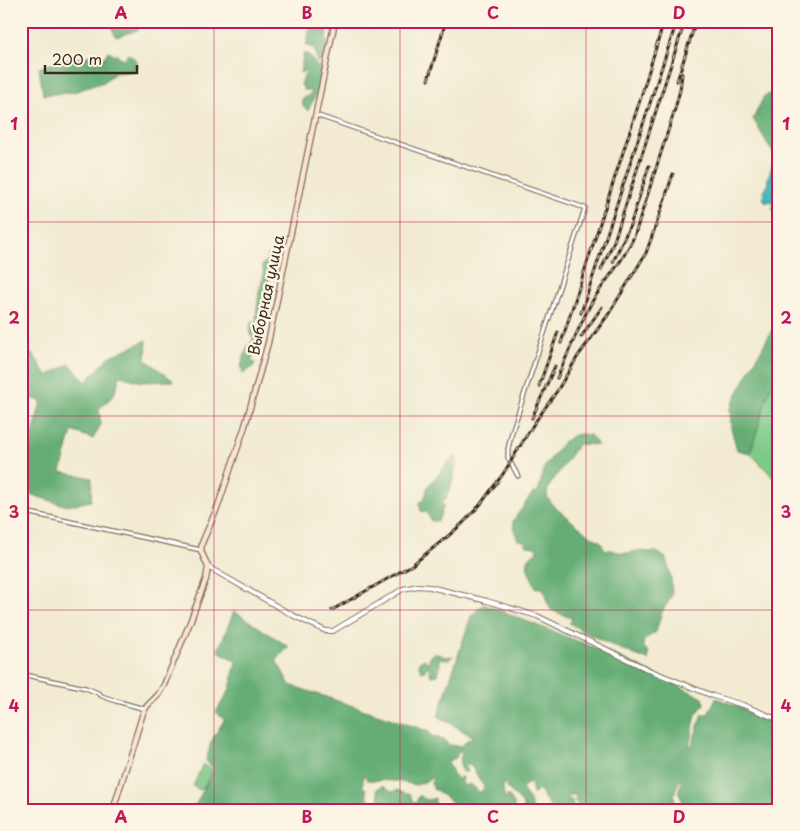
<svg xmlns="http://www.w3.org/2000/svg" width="800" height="831" viewBox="0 0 800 831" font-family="'Playpen Sans',sans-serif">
<rect width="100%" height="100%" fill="#fcf5e5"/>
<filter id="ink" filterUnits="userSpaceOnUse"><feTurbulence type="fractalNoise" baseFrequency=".02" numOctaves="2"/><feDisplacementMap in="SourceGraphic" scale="10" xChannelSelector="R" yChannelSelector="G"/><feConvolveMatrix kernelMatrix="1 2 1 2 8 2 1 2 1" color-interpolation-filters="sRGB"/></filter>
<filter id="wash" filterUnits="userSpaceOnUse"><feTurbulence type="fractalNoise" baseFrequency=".0096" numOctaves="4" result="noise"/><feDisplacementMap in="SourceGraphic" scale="20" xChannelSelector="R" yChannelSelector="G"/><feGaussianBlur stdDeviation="1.12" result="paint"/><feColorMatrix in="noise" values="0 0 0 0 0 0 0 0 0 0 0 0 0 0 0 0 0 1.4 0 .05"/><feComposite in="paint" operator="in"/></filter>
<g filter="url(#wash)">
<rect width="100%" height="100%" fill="#f2ebd2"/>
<g fill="#7cc988" stroke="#5c7a53">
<path d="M779 377V483L750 453 769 391Z"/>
<path d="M203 764 212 769 203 789 200 790 193 786Z"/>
</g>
<g fill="#65ad74" stroke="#506c49" fill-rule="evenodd">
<path d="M128 21H145L138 30 116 37 112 28Z"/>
<path d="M312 21H329L326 39 328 43 322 62 318 63 314 48 306 45Z"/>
<path d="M108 51 124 59 128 54 132 56 136 61 135 71 115 73 104 82 74 92 43 95 39 68 61 61 94 55 102 62Z"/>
<path d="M304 53C312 56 314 64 321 69 319 79 319 90 314 99 312 103 310 106 308 111L303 106 302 99 312 93 310 91 304 90 301 84 306 72 304 71 300 73Z"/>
<path d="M779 90V159L773 153 753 119 764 96Z"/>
<path d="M274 253C279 262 277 266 269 272L271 275 264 292C267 301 264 310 261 319L258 320 256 319 259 291 264 275 262 265 267 260 268 255Z"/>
<path d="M256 322 261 327 258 336 260 346 251 361 255 363 253 367 243 374 241 365 248 345 251 344 253 338 250 335 251 323Z"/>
<path d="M779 325V377L769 391 750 453 737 450 731 428 730 409 737 394 772 330Z"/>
<path d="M147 340 146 360 174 381 142 382 120 376 114 395 99 409 101 424 93 439 72 431 61 472 92 478 91 501 67 506 23 492 22 481 41 401 21 396V360L33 354 47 376 70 364 86 382 109 357Z"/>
<path d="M581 434 590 435 598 445 578 444 548 488 547 496 553 506 588 534 601 542 605 550H611L622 553H629L636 551 657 552 666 558 671 578 672 596 662 612 656 632 644 640 643 646 649 653 648 660C621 650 594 638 569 623L573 619 551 610 547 602 543 588H536C530 572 519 561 538 551L534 547 527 546 524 541 518 540 514 530 513 521 532 494 538 492 545 466 563 442 574 435Z"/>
<path d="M456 457C458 471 450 487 446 500L441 501 444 506 438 521H431L427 512 421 511 419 503 424 500 428 486 452 458Z"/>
<path d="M483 604 628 661 703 698 704 704 696 715 689 746 692 745 702 714H708L716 698 777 722 779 724V810H687L678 792 682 781 680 780C674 790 672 798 678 810H578L579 807 575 801 576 794 568 797V800H572L573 805 569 810H552L539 790 533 794 531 783 525 785 522 789 530 800 532 810H524L522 803 507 788V784L504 783 503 789 505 800 508 795 514 804V810H462L461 807 458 804H455L439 793 437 790H434L431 783 433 779 431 778 428 781 416 785 396 781 367 780 365 775H363V787L366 789 367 797 381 810H196L195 806 214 769 206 761 211 742 224 720 216 712 230 689 236 661 218 651 234 611 289 647 276 660 290 685 428 731 432 736 444 740 449 745 462 746 467 740 473 737 438 716 471 616ZM459 751H462L460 763 462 772H467L465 766 467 764 472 767 484 787 482 791 479 792 471 784 464 786 462 782 463 778 461 776 458 779 454 776 448 761 456 758Z"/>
<path d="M435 653 446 657 453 656 449 660 439 658 440 666 438 675 431 676 429 667 425 668V671L422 672 419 666V662L425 659 428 664 430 656Z"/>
<path d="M382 786 392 792 397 790 406 794H410L413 802 416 803 418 797 420 795C425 801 429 800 435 798V805L431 806 429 803 426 806 428 809 432 810H396L392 802 390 805C386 804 384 801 379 799L377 789Z"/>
</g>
<path fill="#40b1b8" stroke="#3e6e6b" d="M773 161H778L779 163V209L774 211 772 208 775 204 770 201 766 203 763 198 765 194 763 192 768 185C766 176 772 171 773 161Z"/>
</g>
<g filter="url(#ink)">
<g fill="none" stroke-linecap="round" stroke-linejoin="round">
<g stroke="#7b6e5d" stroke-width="5.5">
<g id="minor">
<path d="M316 115 585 208 512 432 508 449V458L518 476"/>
<path d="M21 511 201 550"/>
<path d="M21 674 86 688 98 693 102 696 116 701 145 709"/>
</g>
</g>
<g stroke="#7b6e5d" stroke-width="6">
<path id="tertiary" d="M208 567 294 616 326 631H333L403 589 418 586 430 587 487 601 537 616 649 670 713 696 743 705 779 720"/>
</g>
<g stroke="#7b6e5d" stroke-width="7">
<path id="secondary" d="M113 810 143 713 147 706 158 695 164 685 189 625 206 579 208 567 201 551 202 543 218 506 245 426 268 343 335 21"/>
</g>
<use href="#minor" stroke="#fff" stroke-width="3"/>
<use href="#tertiary" stroke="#fff" stroke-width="4"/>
<use href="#secondary" stroke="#fde4d1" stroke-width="4.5"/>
<g stroke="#3b2a1e" stroke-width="3">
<g id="rail">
<path d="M428 80 446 21"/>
<path d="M677 81 696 21"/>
<path d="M613 262 631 223 649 166"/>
<path d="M601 270 614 241 685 21"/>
<path d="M581 313 677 21"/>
<path d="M581 337 602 307"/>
<path d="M561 343 641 97 664 21"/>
<path d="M557 378C569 352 579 325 593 300 607 278 625 259 635 234L675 109 680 90 682 74"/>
<path d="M539 386 558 332"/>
<path d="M532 418 555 366"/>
<path d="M332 610 412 565 447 537 463 523 480 505 503 474 533 425 557 391 578 356 608 315 640 263 646 253 656 225 673 174"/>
</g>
</g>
<use href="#rail" stroke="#fcf5e5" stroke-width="1" stroke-dasharray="4" stroke-linecap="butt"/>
</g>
</g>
<path fill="none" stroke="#c2185b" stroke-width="1" stroke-opacity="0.55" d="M214 21V810M400 21V810M586 21V810M21 222H779M21 416H779M21 610H779"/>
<g text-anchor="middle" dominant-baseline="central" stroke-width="5" stroke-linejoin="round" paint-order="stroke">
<g font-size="15" fill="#3b2a1e" stroke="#fcf5e5">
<text transform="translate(265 295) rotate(-78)">Выборная улица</text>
</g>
</g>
<rect width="800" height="831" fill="none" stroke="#fcf5e5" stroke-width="55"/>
<path d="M45 65v8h92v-8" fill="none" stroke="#3b2a1e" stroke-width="2.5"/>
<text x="52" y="65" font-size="15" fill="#3b2a1e" stroke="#fcf5e5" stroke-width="4" paint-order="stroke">200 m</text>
<rect x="28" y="28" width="744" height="776" fill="none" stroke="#c2185b" stroke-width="2"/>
<g font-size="16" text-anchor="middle" font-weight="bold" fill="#c2185b">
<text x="121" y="19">A</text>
<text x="307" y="19">B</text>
<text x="493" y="19">C</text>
<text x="679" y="19">D</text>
<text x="14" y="130">1</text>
<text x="786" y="130">1</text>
<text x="14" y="324">2</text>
<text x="786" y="324">2</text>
<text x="14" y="518">3</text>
<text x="786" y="518">3</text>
<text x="14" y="712">4</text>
<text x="786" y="712">4</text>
<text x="121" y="823">A</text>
<text x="307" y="823">B</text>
<text x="493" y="823">C</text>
<text x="679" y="823">D</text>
</g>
</svg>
